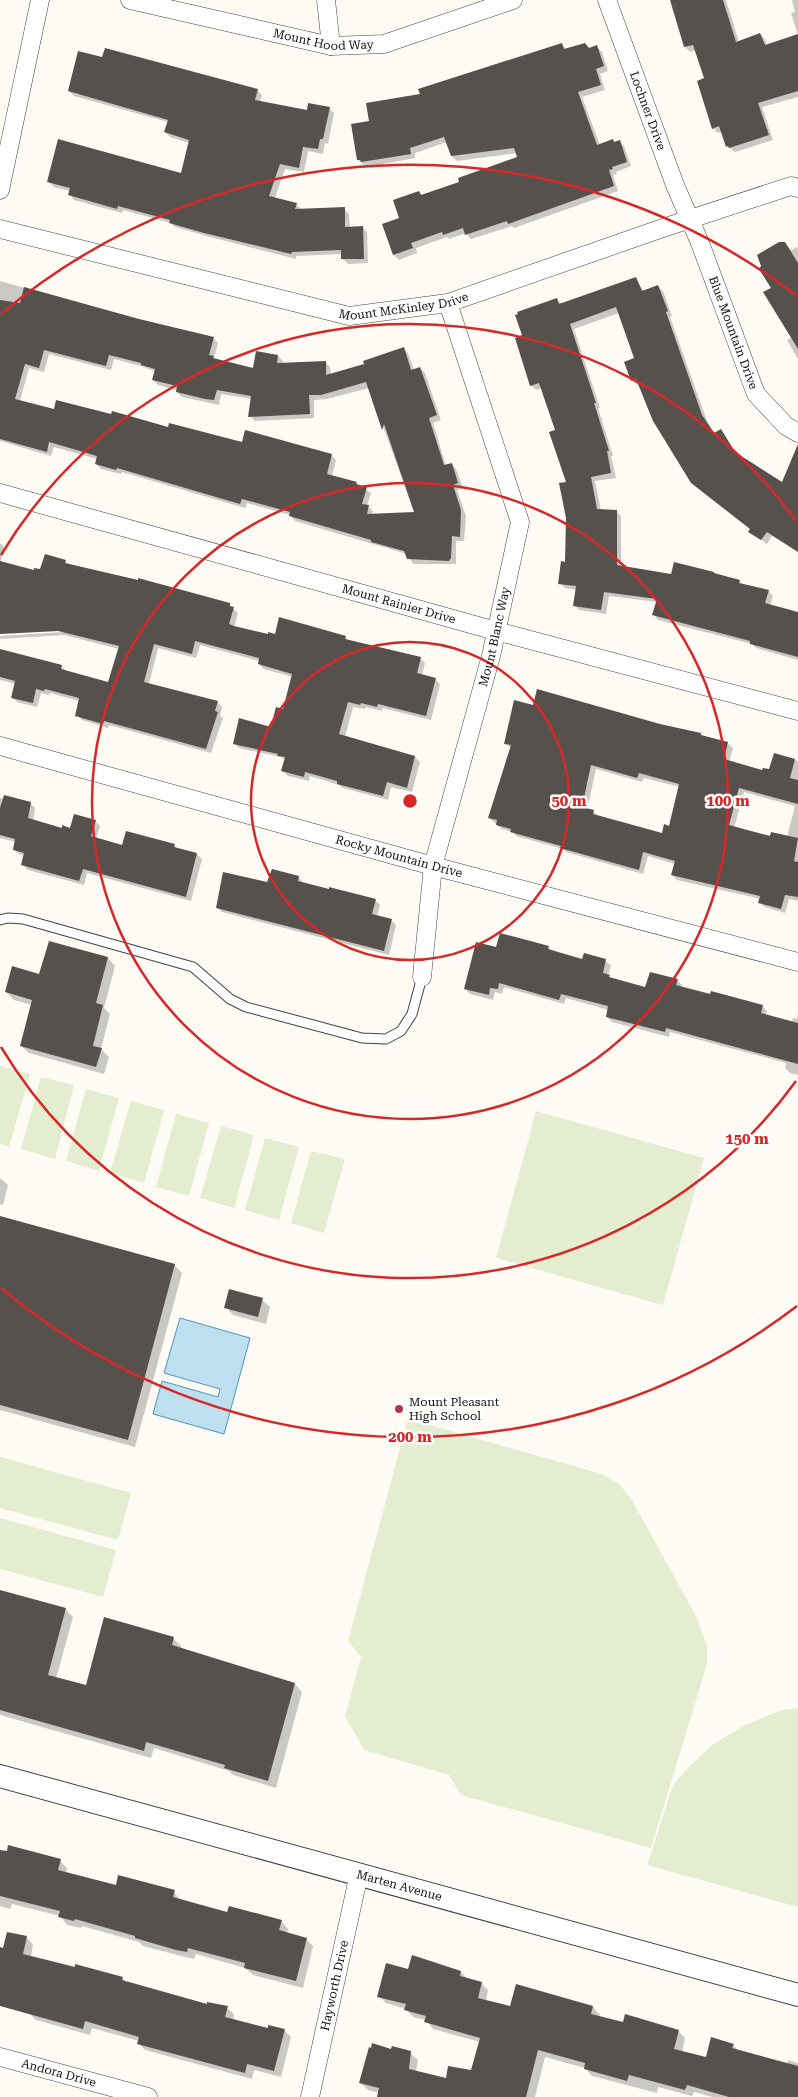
<svg xmlns="http://www.w3.org/2000/svg" width="798" height="2097" viewBox="0 0 798 2097" font-family="'Roboto Serif',serif">
<rect width="100%" height="100%" fill="#fdfbf4"/>
<g fill="#e5edd1">
<path d="M0 1066 30 1074 9 1147 0 1144Z"/>
<path d="M41 1077 74 1085 55 1159 21 1149Z"/>
<path d="M86 1089 119 1098 99 1171 66 1161Z"/>
<path d="M131 1101 164 1110 144 1183 110 1173Z"/>
<path d="M536 1111 704 1158 663 1305 496 1258Z"/>
<path d="M176 1114 209 1123 189 1196 156 1187Z"/>
<path d="M221 1126 254 1135 234 1208 200 1198Z"/>
<path d="M265 1138 299 1147 279 1220 245 1210Z"/>
<path d="M311 1151 345 1159 324 1233 291 1223Z"/>
<path d="M408 1419 602 1474 620 1485 632 1500 697 1618 707 1646V1664L651 1848 461 1795 449 1775 364 1750 345 1716 361 1657 348 1641Z"/>
<path d="M0 1457 131 1493 118 1540 0 1508Z"/>
<path d="M0 1518 116 1550 103 1597 0 1569Z"/>
<path d="M798 1708V1907L647 1865 673 1785 686 1770 712 1745 745 1725 782 1710Z"/>
</g>
<path fill="#bedfef" stroke="#4e96bd" d="M180 1318 250 1338 224 1434 153 1414 162 1381 218 1397 220 1389 164 1373Z"/>
<g fill="#0003" fill-rule="evenodd">
<path d="M671 0H726L739 42 760 34 765 39 767 45 798 36V97L762 107 773 140 735 152 727 146 722 132 718 133 713 128 705 79 696 50 690 52 685 47Z"/>
<path d="M792 0H798V35L791 13 795 12Z"/>
<path d="M561 44 566 49H590L597 47 602 52 608 71 600 74 605 90 582 97 600 145 613 141 615 143 619 141 624 146 631 166 616 172 617 174 613 175 618 191 514 228 512 226 471 239 466 233 449 239 447 237 416 248 417 253 399 260 394 255 401 219 419 192 422 195 461 183 518 158 517 153 457 161 452 156 447 142 415 153V158L367 167 358 160 370 122 421 95Z"/>
<path d="M257 90 262 95 260 102 308 111 329 108 334 113 328 144 325 143 323 154 308 151 304 172 285 169 275 198 296 204 301 209H344L349 214 350 228 362 227 367 232 368 263 348 264 343 259 342 254 296 256V259L210 237 175 227 171 223 123 210 122 213 74 200 70 195V191L54 187 49 182 182 174 189 143 170 137 165 132 168 122 74 96 69 91Z"/>
<path d="M783 241 791 250 798 247V359L787 340 792 337 758 256Z"/>
<path d="M635 279 644 291 658 286 663 291 672 316 670 317 707 421 715 434 720 430 738 455 798 495V552L772 536 767 544 749 531 751 529 639 384 637 385 632 380 636 359 619 313 574 329 600 408H598L613 456H611L616 478 595 481 601 511H616L621 516V567L672 575 739 581 743 585 768 591 773 596 770 606 798 613V660L756 648 752 644 658 620 654 615 657 602 609 596 606 614 579 610 574 605 577 590 565 588 560 583 566 563 567 483 557 431 542 388 536 390 531 385 523 336 557 300 562 304Z"/>
<path d="M0 281 139 320 213 338 218 343 214 358 216 360 254 369 278 356 283 361 282 364 325 362 330 367 331 375 366 365 403 348 408 353 414 370 420 368 425 373 441 420 433 423 446 466 451 464 456 469 463 488 457 490 466 516 464 541H456V564H413L407 554 295 521 290 515 247 503 245 508 122 472 121 474 101 469 96 464 97 459 54 447 51 456 0 441ZM49 354 111 370 114 359 144 367 155 372 153 380 158 385 177 390V392L182 397 219 405 221 394 252 399 250 416 255 421 314 418V400L327 399 369 388 415 514 372 515 373 511 367 506 371 493 356 483 332 476 336 460 331 455 243 443 55 410 20 401 29 368 44 372Z"/>
<path d="M0 543 4 547 1 562 35 572 65 561 69 565 229 605 238 613 234 628 269 636 345 637 349 641 420 658 425 663 422 675 435 679 440 684 431 720 383 708 382 711 366 707 365 709 353 707 345 737 415 757 420 762 412 792 391 787 388 800 343 788 339 785 310 776 309 781 288 776 283 771 285 760 281 757 239 748 234 743 272 728 284 710 293 677 264 669 259 664 260 661 200 645 196 658 158 648 149 684 217 702 222 707 220 716 223 718 211 753 109 725 108 728 82 720 77 715 79 701 50 693 49 695 41 693 37 707 17 702 12 697 16 684 0 680V650L61 666 66 671 109 684 119 649 64 635 0 639V636L64 632V629L0 633Z"/>
<path d="M534 706 660 725 701 734 704 737 728 744 733 748 729 762 763 772 770 771 775 754 798 761V901L789 899 785 913 765 907 760 903 761 899 677 880 672 875 675 864 648 856 643 874 566 852 563 849 516 836 513 832 502 829 489 818 511 749 506 743ZM596 769 642 782 644 778 680 787 670 827 662 834 598 816 594 812 587 810ZM744 792 795 806 787 837H771L734 828Z"/>
<path d="M0 798 30 803 35 808 33 821 63 829H71L95 821 100 826 96 839 123 846 174 845 178 849 197 854 202 859 191 901 87 873 84 885 28 870 23 865 25 856 19 854 14 849 16 842 0 838Z"/>
<path d="M299 877 303 884 375 900 380 905 377 916 391 920 396 925 389 955 222 912 217 907 268 884Z"/>
<path d="M50 942 108 958 115 966 104 1008 110 1014 101 1049 109 1057 104 1074 29 1053 21 1046 32 1005 14 1000 6 992 40 975Z"/>
<path d="M548 947 553 952 583 960 585 955 606 961 611 966 608 976 612 979 646 988 677 980 682 985 681 987 762 1006 767 1011 766 1016 792 1023 793 1018 797 1019 798 1013V1075L790 1073 785 1068 786 1063 670 1032 669 1037 612 1022 607 1017 609 1010 566 998 564 1004 504 987 502 994 495 992 493 1000 470 994 465 989 497 949Z"/>
<path d="M0 1178 8 1185 3 1205 0 1204Z"/>
<path d="M0 1217 175 1266 182 1273 135 1447 0 1410Z"/>
<path d="M262 1300 270 1307 266 1324 233 1315 226 1307Z"/>
<path d="M0 1591 65 1609 73 1617 56 1679 86 1687 173 1638 181 1646V1648L295 1684 302 1692 276 1788 233 1775 229 1771 154 1748 151 1758 0 1715Z"/>
<path d="M0 1851 60 1861 67 1868 66 1873 117 1887 174 1892 181 1901 228 1914 281 1921 288 1929 287 1934 306 1939 313 1946 303 1988 253 1975 245 1968 196 1954 194 1959 185 1957 143 1946 139 1942 82 1926 81 1928 67 1925 60 1916 12 1904 10 1909 0 1906Z"/>
<path d="M27 1938 33 1945 31 1957 122 1978 127 1983 208 2006 227 2008 234 2014 233 2021 268 2030H284L291 2037 281 2077 254 2070 252 2079 145 2050 138 2043 139 2041 92 2028 90 2035 36 2020 29 2013 0 2003V1948L4 1949Z"/>
<path d="M409 1971 461 1972 469 1980 481 1983 488 1990 486 2001 511 2007 517 1986 593 2007 600 2015 599 2017 624 2024 678 2031 685 2038 682 2052 707 2058 733 2045 740 2052 787 2064 788 2060 798 2063V2097H713L694 2092 692 2096 658 2087 657 2093 592 2076 585 2068 545 2057 535 2097H378L379 2093 368 2090 361 2083 392 2050 410 2053 418 2060 416 2072 447 2080 472 2071 480 2042 433 2029 426 2020 413 2017 406 2009 386 2003 379 1996Z"/>
</g>
<g fill="#57514d" fill-rule="evenodd">
<path d="M670 0H723L736 42 760 33 765 45 798 34V91L758 103 769 135 729 148 728 146 726 147 719 126 712 129 697 81 704 78 693 45 684 47Z"/>
<path d="M562 43 564 49 585 43 589 48 597 45 604 66 596 69 601 85 578 92 597 145 613 139 614 142 620 140 627 162 612 167 613 169 609 170 614 186 508 224 507 221 465 235 463 228 443 235 442 232 411 243 413 248 393 255 382 224 399 218 393 200 419 191 421 195 459 182 458 178 517 157 514 148 451 156 444 137 410 148 411 154 361 162 360 160H357L351 124 369 121 366 103 420 94 418 89Z"/>
<path d="M105 48 258 89 255 100 307 110 308 103 330 107 323 139H320L318 149 303 147 299 168 280 164 269 196 297 203 295 209 345 207V227L363 226 364 259H341V250L292 252 291 254 204 233 169 223 170 220 118 206 117 209 68 195 70 188 47 182 58 139 181 173 189 140 164 132 168 120 68 91 78 51 102 57Z"/>
<path d="M779 242H785L798 263V349L763 292 771 288 759 269 761 266 757 255Z"/>
<path d="M636 277 642 291 658 285 668 311 666 312 702 415 714 433 721 429 735 452 782 482 798 444V552L767 532 761 540 748 532 750 529 691 483 653 421 636 379 631 381 624 362 634 358 616 307 570 324 596 403H594L609 451H607L611 473 591 477 597 509 617 510V565L671 574 674 562 714 572V573L740 580 739 583 769 590 765 603 798 612V657L750 644V641L652 615 657 599 604 592 601 610 573 606 576 586 558 584 561 561 565 562 566 518 559 483 566 482 549 432 555 430 539 383 530 386 515 338 522 335 515 315 518 314 517 312 557 298 559 304Z"/>
<path d="M24 287 139 319 214 337 209 355 214 356 213 358 253 368 256 351 278 355 277 363 326 361V375L364 364 363 361 404 347 411 370 420 367 437 415 429 418 444 465 452 463 458 483 453 485 461 510 460 537 452 536 451 558 449 561 407 559 404 551 371 542V540L289 516 290 512 242 499 240 504 117 468 116 470 95 464 97 456 49 442 47 452 0 439V300L20 303ZM44 350 106 366 109 355 141 363V365L155 369 152 380 177 386 176 392 205 399 214 400 217 390 251 396 248 417 310 414 309 395H321L366 382 382 430 384 424 414 512 367 514 369 505 362 504 367 487 356 484 357 482 327 474 332 454 245 430 242 442 169 423 168 427 112 411 111 414 56 400 54 409 15 399 25 364 39 368Z"/>
<path d="M45 554 66 560 65 563 138 580V578L230 603V606L234 607 229 624 234 626 268 634V632L275 634 279 617 346 636 345 639 421 657 417 673 436 678 426 716 378 704 377 707 361 703 360 705 348 702 339 734 415 756 407 788 387 782 383 796 337 784V781L305 772 304 777 281 771 285 757 277 756 278 754 233 744 239 718 271 727 276 707 283 709 292 674 258 664 259 658 195 641 192 654 154 644 144 682 218 701 215 711 218 712 206 749 104 721 103 724 75 716 79 698 45 689 44 691 36 689 33 703 11 698 15 681 0 677V649L62 665 61 669 108 682 119 646 58 631 0 634V561L34 570V568L40 569Z"/>
<path d="M537 689 660 724 701 733V735L728 742 724 759 762 770 763 768 769 769 774 753 795 759 790 778 798 780V804L739 788 729 825 770 836 771 832 798 838 794 861 798 862V897L785 895 781 909 758 903 760 896 671 875 675 861 643 852 639 870 560 848 561 846 510 832 511 829 496 825 497 820 488 818 511 745 504 744 514 700 533 705ZM591 765 637 778 639 773 679 784 669 826 664 824 662 833 593 814 594 810 582 807Z"/>
<path d="M4 795 31 802 28 818 62 828V825L70 828 74 814 96 820 91 836 122 845 126 831 175 844 174 847 197 853 186 897 83 869 79 881 21 865 24 853 13 850 15 839 0 835V808Z"/>
<path d="M272 869 299 876 298 881 329 889V887L376 899 372 914 392 919 384 951 216 908 223 872 267 882Z"/>
<path d="M500 933 549 946 548 949 582 959 584 953 606 959 603 973 610 975 609 977 645 987 650 972 678 979 676 985 710 994 711 991 763 1005 761 1013 798 1023V1064L666 1028 665 1032 606 1017 608 1006 561 994 559 1000 499 983 498 989 490 988 489 995 464 989 476 942 496 947Z"/>
<path d="M49 941 108 957 96 1003 103 1005 93 1046 102 1048 96 1067 20 1046 32 1000 5 992 12 966 39 974Z"/>
<path d="M0 1216 175 1264 128 1440 0 1405Z"/>
<path d="M229 1289 263 1298 258 1317 224 1308Z"/>
<path d="M0 1590 66 1608 48 1675 86 1685 104 1617 174 1637 172 1645 295 1683 268 1781 224 1768 225 1765 146 1742 144 1751 0 1710Z"/>
<path d="M8 1845 61 1859 58 1870 116 1885 118 1875 175 1890 173 1897 227 1912 229 1906 282 1920 279 1930 307 1938 296 1981 244 1968 245 1963 188 1948 187 1952 176 1950 135 1938V1936L75 1919 74 1921 58 1917 60 1911 0 1896V1850L7 1851Z"/>
<path d="M7 1932 27 1936 23 1954 75 1967V1964L123 1977 122 1980 207 2004V2002L228 2006 225 2017 268 2028V2025L285 2029 274 2071 247 2064 245 2073 137 2044 139 2037 85 2021 83 2029 0 2006V1947L3 1948Z"/>
<path d="M412 1955 461 1971 460 1976 482 1982 478 1998 510 2006 516 1984 593 2006 591 2014 623 2022 625 2014 679 2030 674 2049 706 2057 711 2037 734 2044 732 2048 798 2066V2097H729L687 2085 685 2090 629 2075 627 2081 584 2069 585 2063 538 2050 526 2097H377L379 2088 359 2083 369 2047 371 2048 372 2043 391 2049 392 2046 411 2051 409 2069 446 2078 448 2066 471 2070 480 2038 424 2022 426 2016 404 2010 406 2004 377 1997 386 1963 408 1969Z"/>
</g>
<g fill="none" stroke-linecap="round" stroke-linejoin="round">
<g stroke="#434343" stroke-width="11">
<path id="service" d="M0 920 8 918 23 919 193 967 230 999 246 1007 362 1038 386 1039 401 1031 412 1014 422 977"/>
</g>
<g stroke="#434343" stroke-width="19">
<g id="minor">
<path id="s1" d="M130 0 331 46 384 44 513 0"/>
<path d="M326 0 331 46"/>
<path id="s2" d="M607 0 675 185 700 243 756 394 786 426 798 433"/>
<path d="M0 190 40 0"/>
<path id="s3" d="M0 229 349 316 448 303 660 229 791 186 798 188"/>
<path id="s4" d="M0 493 496 631 798 711"/>
<path id="s5" d="M0 746 433 866 798 962"/>
<path id="s6" d="M422 977 433 866 491 656 520 522 448 303"/>
<path id="s7" d="M0 2057 148 2097"/>
<path id="s8" d="M310 2097 359 1874"/>
</g>
</g>
<g stroke="#434343" stroke-width="24">
<g id="tertiary">
<path id="s9" d="M0 1776 798 1995"/>
</g>
</g>
<use href="#service" stroke="#fff" stroke-width="9"/>
<use href="#minor" stroke="#fff" stroke-width="18"/>
<use href="#tertiary" stroke="#fff" stroke-width="22"/>
</g>
<g fill="none" stroke="#d62828" stroke-width="2.5">
<circle cx="410" cy="801" r="159"/>
<circle cx="410" cy="801" r="318"/>
<path d="M796 1081A477 477 0 0 1 1 1047M1 555A477 477 0 0 1 796 521"/>
<path d="M797 1306A636 636 0 0 1 1 1288M1 314A636 636 0 0 1 797 296"/>
</g>
<circle fill="#af3844" stroke="#fff" stroke-width="2" cx="399" cy="1409" r="5"/>
<g text-anchor="middle" dominant-baseline="central" stroke-width="5" stroke-linejoin="round" paint-order="stroke">
<g font-size="12" fill="#101010" stroke="#fff">
<text stroke="none"><textPath href="#s1" startOffset="198">Mount Hood Way</textPath></text>
<text stroke="none"><textPath href="#s2" startOffset="118">Lochner Drive</textPath></text>
<text stroke="none"><textPath href="#s3" startOffset="415">Mount McKinley Drive</textPath></text>
<text stroke="none"><textPath href="#s2" startOffset="356">Blue Mountain Drive</textPath></text>
<text stroke="none"><textPath href="#s4" startOffset="414">Mount Rainier Drive</textPath></text>
<text stroke="none"><textPath href="#s6" startOffset="349">Mount Blanc Way</textPath></text>
<text stroke="none"><textPath href="#s5" startOffset="414">Rocky Mountain Drive</textPath></text>
<text stroke="none"><textPath href="#s9" startOffset="414">Marten Avenue</textPath></text>
<text stroke="none"><textPath href="#s8" startOffset="114">Hayworth Drive</textPath></text>
<text stroke="none"><textPath href="#s7" startOffset="61">Andora Drive</textPath></text>
</g>
<g font-size="12" fill="#101010" stroke="#fff" text-anchor="start">
<text x="409" y="1402">Mount Pleasant<tspan x="409" dy="14">High School</tspan></text>
</g>
</g>
<circle cx="410" cy="801" r="8" fill="#d62828" stroke="#fff" stroke-width="2.5"/>
<g font-size="15" text-anchor="middle" font-weight="bold" fill="#d62828" stroke="#fff" stroke-width="5" stroke-linejoin="round" paint-order="stroke">
<text x="569" y="806">50 m</text>
<text x="728" y="806">100 m</text>
<text x="747" y="1144">150 m</text>
<text x="410" y="1442">200 m</text>
</g>
</svg>
